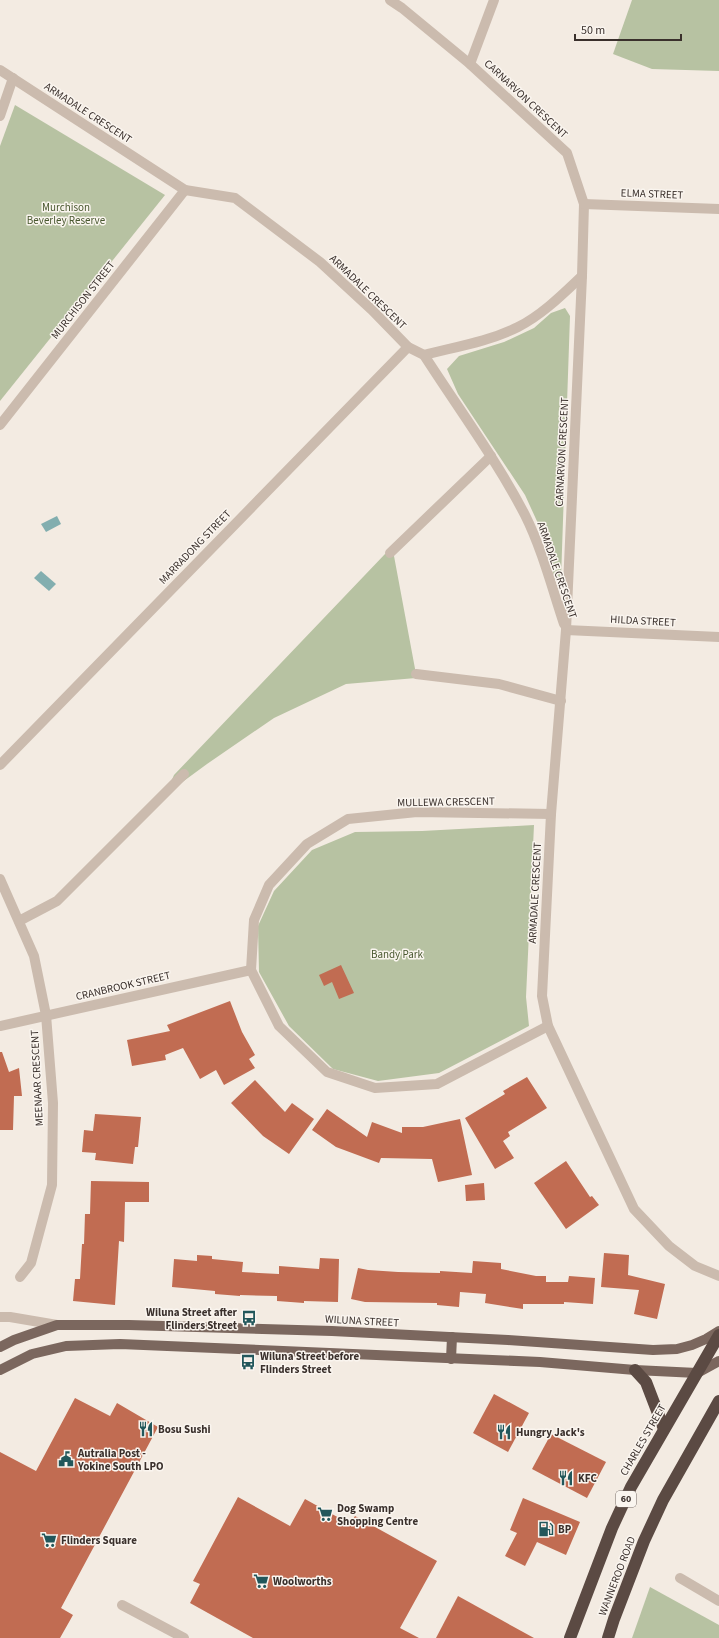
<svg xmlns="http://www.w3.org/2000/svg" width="719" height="1638" viewBox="0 0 719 1638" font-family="'Source Sans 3',sans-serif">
<rect width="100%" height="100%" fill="#f3ebe2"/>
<g fill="#b7c2a2">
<path d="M632 0H719V71L652 69 613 54Z"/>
<path d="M15 105 165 195 0 401V146Z"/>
<path d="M565 308 570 316 561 579H555L541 530 525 495 458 394 447 369 459 356 504 342 534 328 551 313Z"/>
<path d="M390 553 394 556 416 674V678L346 684 274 718 207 764 177 786 167 791 174 775 385 554Z"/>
<path d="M534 825 526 997 529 1026 439 1073 378 1081 333 1069 289 1026 259 972 258 926 274 891 312 850 355 832 422 831Z"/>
<path d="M650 1587 719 1625V1638H632Z"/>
</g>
<g fill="#82aeaf">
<path d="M57 516 61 524 46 532 41 524Z"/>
<path d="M41 571 56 584 49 591 34 578Z"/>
</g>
<g fill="#c16c52">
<path d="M341 965 354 993 339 999 332 982 324 986 319 975Z"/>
<path d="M230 1001 242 1032 255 1055 249 1059 255 1068 224 1085 216 1070 200 1079 183 1048 165 1055 166 1060 132 1066 127 1040 170 1031 167 1025Z"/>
<path d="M0 1052H2L9 1072 19 1068 22 1096H14L13 1130H0Z"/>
<path d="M527 1077 547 1108 508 1132 510 1136 503 1141 514 1158 495 1169 465 1118 505 1094 503 1091Z"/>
<path d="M255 1080 285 1112 292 1103 314 1119 289 1154 263 1136 231 1103Z"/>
<path d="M327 1109 367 1137 372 1122 402 1133V1127H423L460 1119 472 1175 438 1182 432 1159 381 1158 379 1163 336 1147 312 1130Z"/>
<path d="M95 1114 141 1117 138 1147H135L133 1164 95 1160 96 1153 82 1152 84 1130 93 1131Z"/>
<path d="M566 1161 590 1197 592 1196 599 1205 566 1229 534 1183Z"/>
<path d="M91 1181 149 1182V1202H125L124 1242 119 1241 115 1305 73 1301 75 1279H80L82 1244H84L85 1214H90Z"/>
<path d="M484 1183 485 1200 466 1201 465 1185Z"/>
<path d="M604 1253 629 1255 628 1275 665 1284 657 1319 634 1314 639 1290 601 1287Z"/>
<path d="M197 1255 212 1256V1259L243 1262 242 1272 279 1274V1266L319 1269 320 1258 339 1259 338 1302 304 1301V1303L277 1301V1296L240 1295V1296L215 1294V1291L172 1287 174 1259 197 1261Z"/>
<path d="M473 1261 501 1263V1269L536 1276H546V1282H568L569 1276 595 1278 593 1304 564 1302V1304H523V1309L485 1303 486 1294 460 1292 459 1307 437 1305V1303L365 1302 351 1299 358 1268 368 1270 398 1272 440 1273V1271L472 1273Z"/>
<path d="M494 1394 529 1413 508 1452 473 1433Z"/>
<path d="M75 1398 110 1416 117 1403 158 1427 61 1608 73 1615 60 1638H0V1452L36 1471Z"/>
<path d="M551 1434 606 1462 587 1498 532 1469Z"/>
<path d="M238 1497 290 1526 305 1499 350 1524 355 1516 437 1561 400 1628 419 1638H253L190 1603 200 1584 193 1581Z"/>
<path d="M523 1498 580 1522 566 1555 537 1542 525 1566 505 1556 517 1533 510 1530Z"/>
<path d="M458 1596 534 1638H436Z"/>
</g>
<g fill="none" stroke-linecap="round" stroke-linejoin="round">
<g stroke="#cbbbae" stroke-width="10">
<path d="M390 0 402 8 470 64 567 153 584 204 582 276C563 294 542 315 518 327 488 342 455 347 424 355"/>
<path d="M470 64 494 0"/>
<path d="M0 70 185 190 235 198 320 262 372 310 408 347 424 355C458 408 496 459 525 515 542 549 552 588 564 624"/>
<path d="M0 116 13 78"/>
<path d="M584 204 719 209"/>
<path d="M582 276 566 630 551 814 542 996 548 1026 634 1209 669 1246 695 1266 719 1276"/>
<path d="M0 425 185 190"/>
<path d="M390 553 491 456"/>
<path d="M566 630 719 637"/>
<path d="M416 674 499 684 561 701"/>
<path d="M0 765 408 347"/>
<path d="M0 879 34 956 46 1015 53 1103 52 1185 31 1263 20 1277"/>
<path d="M19 921 57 901 184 774"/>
<path d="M0 1026 251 970"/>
<path d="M548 1026 437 1084 375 1088 327 1072 279 1026 251 970 254 920 269 885 307 844 348 819 417 812 551 814"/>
<path d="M0 1317H10L57 1325"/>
<path d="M680 1578 719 1601"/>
<path d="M122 1605 184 1638"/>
</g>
<g stroke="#7b675e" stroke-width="10">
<path d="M0 1347 14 1340 57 1325H129L332 1331 508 1340 653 1350 677 1349 692 1345 706 1339 719 1331"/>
<path d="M451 1359 452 1337"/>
<path d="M0 1370 32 1354 66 1346 120 1344 540 1362 635 1370 697 1373 719 1361"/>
</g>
<g stroke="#5b4a43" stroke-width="12">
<path d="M635 1370 646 1382 664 1429"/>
<path d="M570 1638 612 1528 631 1487 719 1335"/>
<path d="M608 1638 614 1619 644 1541 663 1500 719 1401"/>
</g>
</g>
<defs>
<g id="bus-bare" transform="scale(1.2)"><path d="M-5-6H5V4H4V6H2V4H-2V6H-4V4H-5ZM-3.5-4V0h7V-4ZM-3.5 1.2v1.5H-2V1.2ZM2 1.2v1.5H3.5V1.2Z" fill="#22575b" stroke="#faf5ef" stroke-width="2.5" paint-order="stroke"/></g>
<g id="restaurant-bare" transform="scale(1.2)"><path d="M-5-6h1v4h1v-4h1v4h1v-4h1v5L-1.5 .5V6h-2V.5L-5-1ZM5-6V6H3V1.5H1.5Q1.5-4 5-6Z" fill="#22575b" stroke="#faf5ef" stroke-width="2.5" paint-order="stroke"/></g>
<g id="civic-bare" transform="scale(1.2)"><path d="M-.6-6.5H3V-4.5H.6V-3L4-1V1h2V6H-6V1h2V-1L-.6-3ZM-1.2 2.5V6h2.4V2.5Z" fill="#22575b" stroke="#faf5ef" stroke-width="2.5" paint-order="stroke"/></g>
<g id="supermarket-bare" transform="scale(1.2)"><path d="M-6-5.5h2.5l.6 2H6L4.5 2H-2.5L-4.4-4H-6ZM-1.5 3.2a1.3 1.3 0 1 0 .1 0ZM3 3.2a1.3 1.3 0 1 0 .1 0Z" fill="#22575b" stroke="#faf5ef" stroke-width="2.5" paint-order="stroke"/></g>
<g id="fuel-bare" transform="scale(1.2)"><path d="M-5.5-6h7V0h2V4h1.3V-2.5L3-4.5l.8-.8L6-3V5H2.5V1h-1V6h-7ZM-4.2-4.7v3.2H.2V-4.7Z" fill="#22575b" stroke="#faf5ef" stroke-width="2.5" paint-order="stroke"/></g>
</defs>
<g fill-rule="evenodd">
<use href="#bus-bare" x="249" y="1318"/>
<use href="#bus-bare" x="248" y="1362"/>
<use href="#restaurant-bare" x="146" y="1429"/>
<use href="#restaurant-bare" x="504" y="1432"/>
<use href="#civic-bare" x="66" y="1459"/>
<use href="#restaurant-bare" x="566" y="1478"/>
<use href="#supermarket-bare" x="325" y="1514"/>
<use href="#fuel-bare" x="546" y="1529"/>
<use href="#supermarket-bare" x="49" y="1540"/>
<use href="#supermarket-bare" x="261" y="1581"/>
</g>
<g text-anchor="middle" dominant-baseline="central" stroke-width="3" stroke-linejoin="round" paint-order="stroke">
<rect fill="#faf5ef" stroke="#746b66" stroke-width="1" x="616" y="1491" width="20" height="16" rx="3"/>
<g font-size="10" font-weight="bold" fill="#3a302c">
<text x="626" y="1499">60</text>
</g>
<g font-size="11" fill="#3a302c" stroke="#faf5ef">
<text transform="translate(526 99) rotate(43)">CARNARVON CRESCENT</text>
<text transform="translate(88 113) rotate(33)">ARMADALE CRESCENT</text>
<text transform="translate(652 194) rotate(2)">ELMA STREET</text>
<text transform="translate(368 292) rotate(44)">ARMADALE CRESCENT</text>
<text transform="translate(83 300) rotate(-52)">MURCHISON STREET</text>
<text transform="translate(562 452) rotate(-87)">CARNARVON CRESCENT</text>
<text transform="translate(195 547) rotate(-46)">MARRADONG STREET</text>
<text transform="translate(557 570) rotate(71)">ARMADALE CRESCENT</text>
<text transform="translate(643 621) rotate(3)">HILDA STREET</text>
<text transform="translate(446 802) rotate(-1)">MULLEWA CRESCENT</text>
<text transform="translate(535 893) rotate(-87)">ARMADALE CRESCENT</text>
<text transform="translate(123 986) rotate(-13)">CRANBROOK STREET</text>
<text transform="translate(37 1078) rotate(-93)">MEENAAR CRESCENT</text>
<text transform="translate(362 1321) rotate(3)">WILUNA STREET</text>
<text transform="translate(643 1440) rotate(-60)">CHARLES STREET</text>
<text transform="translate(617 1576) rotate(-69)">WANNEROO ROAD</text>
</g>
<g font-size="11" fill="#495830" stroke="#faf5ef">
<text x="66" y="207">Murchison<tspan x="66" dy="13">Beverley Reserve</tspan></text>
<text x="397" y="954">Bandy Park</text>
</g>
<g font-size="11" font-weight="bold" fill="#3a302c" stroke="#faf5ef" text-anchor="start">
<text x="237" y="1312" text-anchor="end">Wiluna Street after<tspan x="237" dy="13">Flinders Street</tspan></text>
<text x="260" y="1356">Wiluna Street before<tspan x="260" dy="13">Flinders Street</tspan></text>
<text x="158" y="1429">Bosu Sushi</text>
<text x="516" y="1432">Hungry Jack's</text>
<text x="78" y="1453">Autralia Post -<tspan x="78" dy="13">Yokine South LPO</tspan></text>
<text x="578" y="1478">KFC</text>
<text x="337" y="1508">Dog Swamp<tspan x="337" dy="13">Shopping Centre</tspan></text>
<text x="558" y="1529">BP</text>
<text x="61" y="1540">Flinders Square</text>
<text x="273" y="1581">Woolworths</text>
</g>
</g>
<path d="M575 34v6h106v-6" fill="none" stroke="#3a302c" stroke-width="2"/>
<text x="581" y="34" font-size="12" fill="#3a302c" stroke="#faf5ef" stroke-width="3" paint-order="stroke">50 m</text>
</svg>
